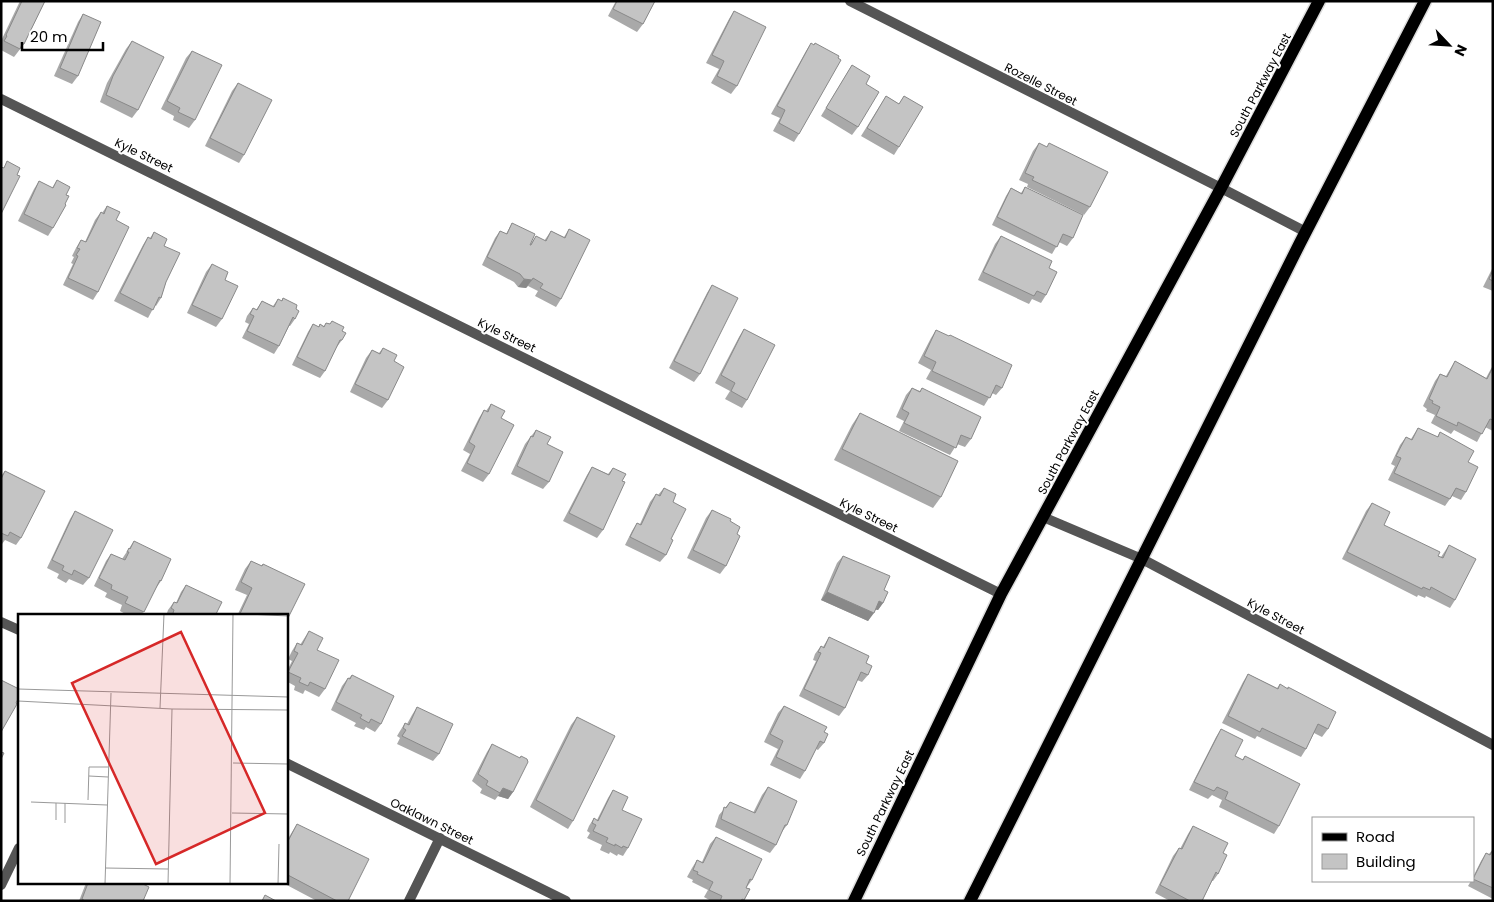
<svg xmlns="http://www.w3.org/2000/svg" width="1494" height="902" viewBox="0 0 1494 902" font-family="Poppins,sans-serif">
<rect width="100%" height="100%" fill="#fff"/>
<g fill="none" stroke-linecap="round" stroke-linejoin="round">
<g stroke="#dbdbdb" stroke-width="15">
<g id="primary">
<path d="M854 901 1001 594 1221 188 1319 1"/>
<path d="M970 901 1300 243 1425 1"/>
</g>
</g>
<path stroke="#555" stroke-width="10" d="M1221 188 1306 232"/>
<g stroke="#555" stroke-width="10">
<path d="M850 1 1221 188"/>
<path d="M1 99 1001 594"/>
<path d="M1043 517 1142 559 1493 745"/>
<path d="M1 622 19 630"/>
<path d="M286 763 566 901"/>
<path d="M1 885 19 848"/>
<path d="M409 901 440 838"/>
</g>
<use href="#primary" stroke="#000" stroke-width="12"/>
</g>
<g fill="#a9a9a9">
<path d="M20 1H45L24 44 14 57 1 50V41Z"/>
<path d="M616 1H655L643 24 637 32 608 16Z"/>
<path d="M734 11 737 86 731 94 711 83 719 69 706 63 729 19Z"/>
<path d="M83 14 78 76 72 84 54 76 78 22Z"/>
<path d="M132 41 138 110 132 118 100 102 107 83 126 49Z"/>
<path d="M811 43 799 134 794 142 773 131 780 118 771 114 806 51Z"/>
<path d="M192 51 195 120 189 128 173 120 174 116 161 109 186 58Z"/>
<path d="M852 65 866 84 858 127 852 135 821 116Z"/>
<path d="M238 83 244 155 239 163 205 146 232 91Z"/>
<path d="M886 96 899 104 904 96 899 147 894 155 861 136Z"/>
<path d="M1039 143 1090 207 1084 215 1027 187 1028 184 1019 180 1033 151Z"/>
<path d="M57 180 66 195 53 228 48 236 18 221 34 189 39 181 52 188Z"/>
<path d="M1025 187 1073 238 1067 246 1059 242 1052 254 992 225 1006 196 1011 188 1021 193Z"/>
<path d="M107 206 116 220 98 292 93 300 63 285 73 264 71 263 74 257 72 256 76 248 81 240 85 242 95 220 101 212 102 213Z"/>
<path d="M512 223 530 245 536 236 544 241 551 231 564 237 569 229 561 299 556 307 535 296 538 291 528 286 526 288 518 287 514 282 482 265 495 238 500 231 506 234Z"/>
<path d="M154 232 164 246 166 282 161 298 156 306 155 305 148 318 114 301 143 245 148 237 150 238Z"/>
<path d="M1001 236 1046 295 1041 303 1032 299 1029 304 978 280 995 244Z"/>
<path d="M212 264 222 319 216 327 187 313 206 272Z"/>
<path d="M1493 267V291L1483 287Z"/>
<path d="M712 285 700 374 694 382 669 368 707 293Z"/>
<path d="M283 298 296 309 295 319 290 326H289L279 346 274 354 242 338 249 324 245 322 247 316 253 308 256 310 262 301 273 306 278 299 281 301Z"/>
<path d="M332 321 342 331V340L336 348 325 371 320 378 292 365 308 332 313 324 318 327 320 324 324 326 326 323 330 324Z"/>
<path d="M744 329 747 400 742 408 725 399 730 391 715 383 739 337Z"/>
<path d="M936 330 1002 388 996 395 992 393 984 406 926 379 931 370 918 363 931 338Z"/>
<path d="M383 348 388 400 382 408 350 392 366 358 372 350 379 353Z"/>
<path d="M1455 361 1486 378 1493 365V431L1485 427 1477 442 1454 430 1451 434 1431 423 1435 415 1426 411 1427 409 1423 406 1435 381 1440 374 1446 376Z"/>
<path d="M912 388 920 391 922 388 971 439 965 447 957 444 950 455 899 431 904 421 896 417 906 395Z"/>
<path d="M491 404 501 418 489 474 483 482 461 471 470 454 463 450 479 418 484 410 486 411Z"/>
<path d="M860 413 941 497 933 508 834 460 852 425Z"/>
<path d="M1418 428 1437 437 1440 432 1468 462 1466 492 1461 500 1452 496 1445 506 1388 480 1395 466 1391 464 1400 445 1406 437 1411 439Z"/>
<path d="M536 430 547 444 549 482 543 489 511 474 525 444Z"/>
<path d="M592 467 608 474 613 468 622 481 603 530 597 538 563 521 587 475Z"/>
<path d="M5 471 21 538 16 545 5 540 2 544 1 543V476Z"/>
<path d="M664 488 673 502 671 539 666 555 660 562 625 545 632 531 637 523 640 524 650 502 656 494 658 495Z"/>
<path d="M1372 503 1384 525 1438 556 1441 557 1449 545 1455 600 1450 608 1426 596 1425 598 1418 595 1417 597 1342 559 1366 511Z"/>
<path d="M712 510 737 534 726 566 720 574 687 558 706 518Z"/>
<path d="M75 511 89 578 83 585 69 579 66 583 57 578 59 574 47 568 70 519Z"/>
<path d="M134 541 161 581 156 588 141 616H129L120 611 122 605 105 597 107 593 94 586 106 561 111 554 122 559Z"/>
<path d="M843 556 883 603 878 610 875 609 868 621 821 600 837 563Z"/>
<path d="M251 561 261 566 263 564 286 616H237L247 595 235 590 245 569Z"/>
<path d="M186 585 215 616H166L168 610 174 602 176 603 181 592Z"/>
<path d="M309 631 317 650 325 689 319 697 305 690 303 694 294 690 295 686 286 681V673L292 661 288 659 292 651 297 643 300 645Z"/>
<path d="M829 637 866 663 868 675 862 682 857 680 845 708 839 716 799 696 816 661 813 660 815 654 821 646 823 647Z"/>
<path d="M1248 674 1277 688 1280 684 1328 729 1322 737 1314 733 1306 749 1301 757 1257 736 1255 739 1222 723 1243 682Z"/>
<path d="M352 675 381 724 375 732 366 727 364 730 354 726 356 723 331 710 342 686 348 678H349Z"/>
<path d="M784 706 824 732V743L818 750 816 749 805 771 800 779 770 765 778 749 764 742 778 713Z"/>
<path d="M417 707 439 754 433 761 397 744 400 738 397 736 400 731 405 723 407 724 412 715Z"/>
<path d="M577 717 573 821 568 829 530 807 571 725Z"/>
<path d="M1221 729 1235 756 1242 760 1245 756 1279 826 1274 834 1219 807 1222 800 1212 795 1208 799 1189 790 1216 737Z"/>
<path d="M492 744 513 792 508 799 498 796 495 800 480 793 482 789 472 781 487 752Z"/>
<path d="M768 787 787 825 781 833 776 845 770 853 715 827 719 815 730 802 753 813 762 795Z"/>
<path d="M613 790 622 810 628 848 623 856 618 854 617 856 610 852 609 854 600 850 602 845 587 838 590 833 587 831 589 826 594 818 597 820 608 798Z"/>
<path d="M297 824 348 901H317L283 883H286V842L292 832Z"/>
<path d="M1193 826 1223 853 1218 874 1213 881H1212L1202 901H1170L1155 893 1173 856 1179 848 1180 849 1188 834Z"/>
<path d="M716 837 752 880 746 888 750 889 744 901H711L704 897 708 890 692 882 693 880 687 877 692 868 697 860 702 862 710 844Z"/>
<path d="M1493 849V899L1468 886 1471 881H1473V877L1481 861 1486 853 1489 854Z"/>
<path d="M86 883H141L143 901H79Z"/>
</g>
<g fill="#898989">
<path d="M524 279 532 280 526 288 518 287Z"/>
<path d="M827 592 874 613 868 621 821 600Z"/>
<path d="M879 601 883 603 878 610 873 609Z"/>
<path d="M503 788 513 792 508 799 498 796Z"/>
</g>
<g fill="#c4c4c4" stroke="#898989">
<path d="M22 1H45L24 44H22L20 49 4 41 7 36 6 35Z"/>
<path d="M617 1H655L643 24 613 9Z"/>
<path d="M734 11 766 27 737 86 717 76 724 61 712 55Z"/>
<path d="M83 14 101 22 78 76 60 68Z"/>
<path d="M132 41 164 57 138 110 106 95 113 76Z"/>
<path d="M811 43 814 45 815 43 839 56 838 58 841 60 799 134 779 123 785 110 777 106Z"/>
<path d="M192 51 222 65 195 120 178 112 180 108 167 101Z"/>
<path d="M852 65 870 76 866 84 879 92 858 127 826 108Z"/>
<path d="M238 83 272 100 244 155 210 138Z"/>
<path d="M886 96 899 104 904 96 923 107 899 147 867 128Z"/>
<path d="M1039 143 1047 147 1049 143 1108 172 1090 207 1032 180 1034 177 1025 173Z"/>
<path d="M7 161 20 168 17 175 20 176 1 214V167L4 168Z"/>
<path d="M57 180 70 187 66 195 69 196 65 204 66 205 53 228 24 214 39 181 53 188Z"/>
<path d="M1025 187 1083 215 1073 238 1063 234 1057 247 997 217 1011 188 1022 194Z"/>
<path d="M107 206 120 212 116 220 129 227 98 292 68 278 78 256 76 255 80 249 77 248 81 240 86 242 101 212 104 214Z"/>
<path d="M512 223 535 234 530 245H531L536 236 546 241 551 231 565 238 569 229 590 240 561 299 540 288 543 284 533 278 532 280 524 279 520 274 487 257 500 231 507 234Z"/>
<path d="M154 232 167 239 164 246 180 253 166 282 161 298 159 297 153 310 120 293 148 237 151 239Z"/>
<path d="M1001 236 1052 261 1049 268 1057 272 1046 295 1037 291 1034 296 983 272Z"/>
<path d="M212 264 228 272 225 280 238 286 222 319 192 305Z"/>
<path d="M1493 270V281L1489 279Z"/>
<path d="M712 285 738 298 700 374 674 361Z"/>
<path d="M283 298 297 305 296 309 299 311 295 319 293 317 279 346 247 331 254 316 250 314 253 308 257 310 262 301 274 307 278 299 282 301Z"/>
<path d="M332 321 344 327 342 331 346 333 342 340H340L325 371 297 357 313 324 319 327 320 324 324 327 326 323 330 324Z"/>
<path d="M744 329 775 345 747 400 731 391 735 383 721 375Z"/>
<path d="M936 330 949 336 950 335 1012 365 1002 388 996 385 990 398 932 371 936 362 924 356Z"/>
<path d="M383 348 397 355 394 361 404 367 388 400 355 384 372 350 380 354Z"/>
<path d="M1455 361 1487 379 1493 367V420L1490 419 1482 434 1458 422 1457 426 1436 416 1440 407 1432 403 1433 401 1429 399 1440 374 1447 377Z"/>
<path d="M912 388 920 392 922 388 981 417 971 439 961 435 956 448 904 423 909 413 902 409Z"/>
<path d="M491 404 505 411 501 418 514 425 489 474 467 463 475 446 469 442 484 410 488 412Z"/>
<path d="M860 413 958 461 941 497 842 449Z"/>
<path d="M1418 428 1438 437 1440 432 1474 451 1468 462 1478 467 1466 492 1456 488 1450 499 1394 473 1401 458 1396 456 1406 437 1412 440Z"/>
<path d="M536 430 551 437 547 444 563 452 549 482 517 466 531 436 533 437Z"/>
<path d="M592 467 609 475 613 468 626 474 622 481 625 482 603 530 569 513Z"/>
<path d="M5 471 45 491 21 538 10 532 8 536 1 533V479Z"/>
<path d="M664 488 676 494 673 502 686 509 671 539 673 540 666 555 630 537 637 523 641 525 656 494 660 496Z"/>
<path d="M1372 503 1390 512 1384 525 1440 552 1438 556 1443 558 1449 545 1476 559 1455 600 1431 587 1430 590 1423 587 1422 589 1347 552Z"/>
<path d="M712 510 731 519 730 521 740 527 737 534 740 536 726 566 693 550Z"/>
<path d="M75 511 113 530 89 578 74 570 72 575 62 570 64 566 52 560Z"/>
<path d="M134 541 171 559 161 581 160 580 144 612 125 603 128 597 111 589 112 585 99 578 111 554 125 560 129 552H127L129 548 130 549Z"/>
<path d="M843 556 890 576 884 590 888 592 883 603 879 601 874 613 827 592Z"/>
<path d="M251 561 262 566 263 564 305 584 286 622V616H239L252 588 241 582Z"/>
<path d="M186 585 222 602 215 616H178L173 613 174 610 171 608 174 602 177 603Z"/>
<path d="M309 631 323 638 317 650 339 660 325 689 310 682 308 686 299 682 301 678 288 672 298 653 294 651 297 643 302 645Z"/>
<path d="M829 637 869 656 866 663 872 666 868 675 861 672 845 708 804 689 821 653 818 652 821 646 824 648Z"/>
<path d="M1248 674 1278 689 1280 684 1288 689V687L1336 712 1328 729 1318 724 1306 749 1262 728 1260 732 1228 716Z"/>
<path d="M352 675 394 696 381 724 371 719 369 723 360 718 362 715 336 702 348 678 350 679Z"/>
<path d="M1 680 19 689V697L16 703 17 704 1 732Z"/>
<path d="M784 706 827 727 824 732 828 734 824 743 820 741 805 771 776 757 783 741 770 734Z"/>
<path d="M417 707 453 724 439 754 402 736 406 730 403 728 405 723 409 725Z"/>
<path d="M577 717 615 736 573 821 536 800Z"/>
<path d="M1221 729 1243 740 1235 756 1243 760 1245 756 1300 784 1279 826 1225 799 1228 792 1217 787 1214 791 1194 782Z"/>
<path d="M492 744 520 758 521 756 527 759 528 762 513 792 503 788 500 793 486 785 488 781 478 774Z"/>
<path d="M1 752 4 753 1 759Z"/>
<path d="M768 787 797 801 787 825H785L776 845 721 819 724 807 726 808 730 802 755 813Z"/>
<path d="M613 790 628 797 622 810 642 819 628 848 623 846 622 848 615 844V846L606 842 608 838 593 831 596 825 592 823 594 818 598 821Z"/>
<path d="M297 824 369 859 348 901H337L286 874V845Z"/>
<path d="M1193 826 1228 843 1223 853 1227 855 1218 874 1216 872 1202 901H1190L1160 885 1179 848 1182 849Z"/>
<path d="M716 837 762 859 752 880 750 879 746 888 750 889 744 900 742 899 741 901H720L722 896 709 890 713 882 697 874 698 872 693 870 697 860 703 863Z"/>
<path d="M1493 850V888L1473 879 1486 853 1490 855Z"/>
<path d="M88 883H141L149 887 143 901H85L82 899Z"/>
<path d="M265 895 276 901H262Z"/>
</g>
<g text-anchor="middle" dominant-baseline="central" stroke-width="4" stroke-linejoin="round" paint-order="stroke">
<g font-size="12" fill="#000" stroke="#fff">
<text transform="translate(1041 84) rotate(27)">Rozelle Street</text>
<text transform="translate(1260 85) rotate(-62)">South Parkway East</text>
<text transform="translate(144 155) rotate(26)">Kyle Street</text>
<text transform="translate(507 335) rotate(26)">Kyle Street</text>
<text transform="translate(1068 442) rotate(-62)">South Parkway East</text>
<text transform="translate(869 515) rotate(26)">Kyle Street</text>
<text transform="translate(1276 616) rotate(28)">Kyle Street</text>
<text transform="translate(885 803) rotate(-64)">South Parkway East</text>
<text transform="translate(432 821) rotate(26)">Oaklawn Street</text>
</g>
</g>
<g transform="translate(18 614)">
<rect width="270" height="270" fill="#fff"/>
<path fill="none" stroke="#999" stroke-width="1" d="M229 0 270 2M0 75 270 83M0 87 154 95 270 96M142 94 146 0M215 149 270 150M71 162 90 163M70 186 71 153H90M13 188 89 191M214 199 270 200M38 206V189M47 209V189M87 254 150 255M87 270 93 79M150 270 154 95M212 270 215 0M260 270 261 230"/>
<path fill="#d62828" fill-opacity="0.15" stroke="#d62828" stroke-width="2.5" d="M163 18 247 199 138 250 54 69Z"/>
<rect width="270" height="270" fill="none" stroke="#000" stroke-width="2.5"/>
</g>
<rect width="1494" height="902" fill="none" stroke="#000000" stroke-width="5"/>
<rect x="1312" y="817" width="162" height="65" fill="#ffffff" stroke="#999999"/>
<rect x="1322" y="833" width="25" height="8" fill="#000000" stroke="#999999"/>
<text x="1356" y="842" font-size="15" fill="#000000">Road</text>
<rect x="1322" y="854" width="25" height="15" fill="#c4c4c4" stroke="#999999"/>
<text x="1356" y="867" font-size="15" fill="#000000">Building</text>
<g transform="translate(1449 45) rotate(115)" stroke="#ffffff" stroke-width="4" paint-order="stroke">
<path d="M0-4L9 19L0 12L-9 19Z" fill="#000000"/>
<text y="-8" font-size="14" font-weight="bold" text-anchor="middle" fill="#000000">N</text>
</g>
<path d="M22 42v8h81v-8" fill="none" stroke="#000000" stroke-width="2.5"/>
<text x="30" y="42" font-size="15" fill="#000000" stroke="#ffffff" stroke-width="4" paint-order="stroke">20 m</text>
</svg>
